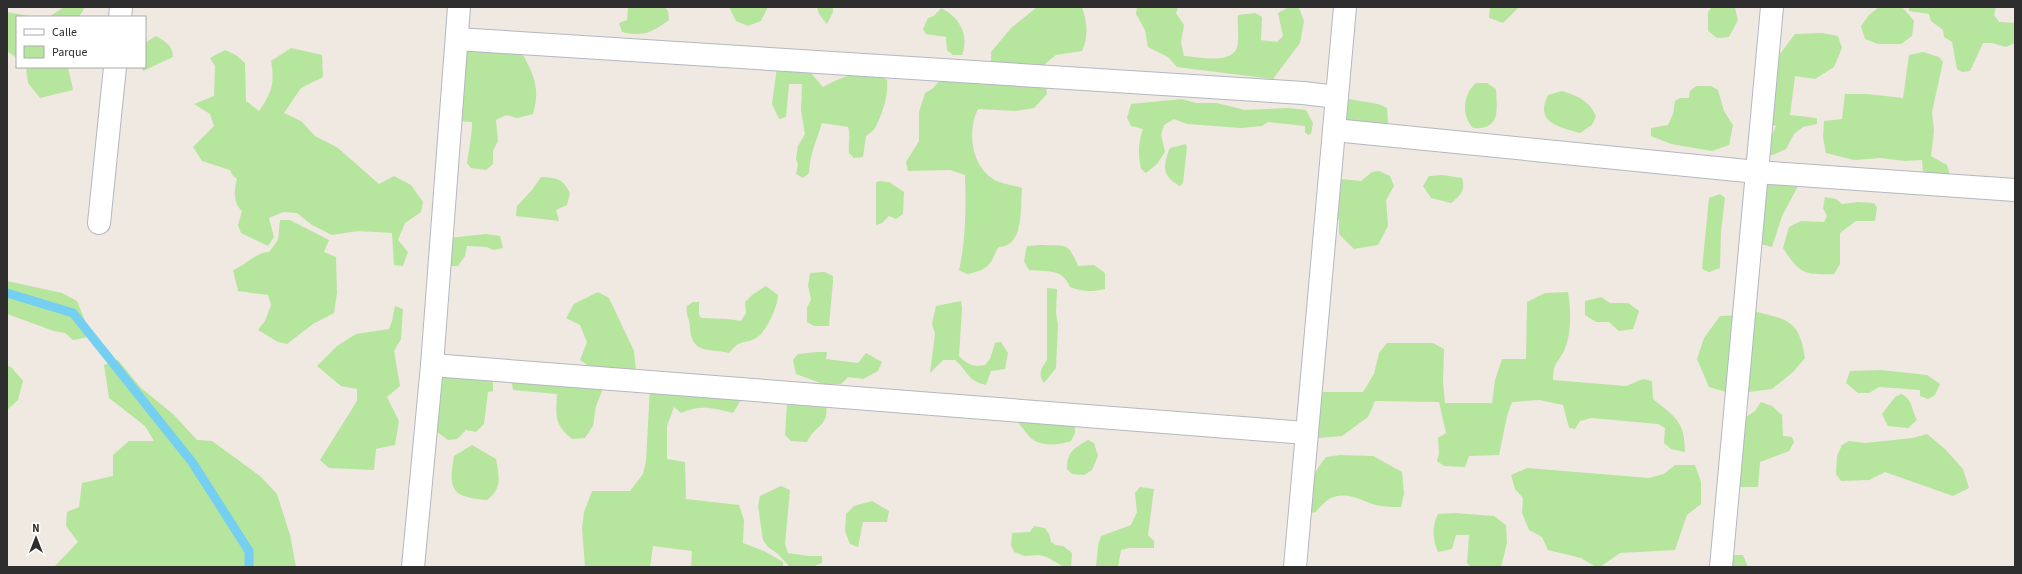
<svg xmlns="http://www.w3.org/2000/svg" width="2022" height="574" viewBox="0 0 2022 574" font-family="'Source Sans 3',sans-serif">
<rect width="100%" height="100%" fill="#efe9e1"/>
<g fill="#b6e59e">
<path d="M64 7H85L79 17H49Z"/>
<path d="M628 7H665L668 11 669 20C651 33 644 37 622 32L619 23 627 20Z"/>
<path d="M729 7H768L761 21 748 26 736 21Z"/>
<path d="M817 7H833V12L827 24 819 14Z"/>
<path d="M1037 7H1082C1087 23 1089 35 1082 51L1056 55 1034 73 1045 79 1047 94 1034 108 1016 111 978 109C967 131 971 165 993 179 1001 184 1013 185 1022 188 1020 206 1025 246 999 247 996 251 995 254 993 258 989 269 977 272 967 274L959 270C966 240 966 206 965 175L950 170 908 171 906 162 919 141V112L925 93 932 89 945 75 991 72V52L1011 28Z"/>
<path d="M1137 7H1178L1176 13 1184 25 1181 42 1184 56C1199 57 1236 66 1238 43 1239 34 1237 24 1238 15L1255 13 1262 17 1261 40 1277 42 1283 36 1278 13 1289 7 1299 8 1304 21 1300 43 1273 79 1177 67 1168 57 1148 47 1145 30 1136 14Z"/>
<path d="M1490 7H1519L1503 23 1489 18Z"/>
<path d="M1712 7 1735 8 1738 20 1729 37 1717 38 1708 31V12Z"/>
<path d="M1879 7H1902L1914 21 1912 36 1901 44H1878L1865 39 1861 26 1869 15Z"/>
<path d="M1909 7H1996L1994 15 1999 22 2015 23V43L2006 47 1992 43H1983L1970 71 1962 72 1957 69 1952 42 1944 37 1943 30 1931 21 1929 14 1909 11Z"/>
<path d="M941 8C959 17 970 35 962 55H953L947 50 946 37 926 34 923 29 928 18 934 16Z"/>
<path d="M7 12 34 17H17V58L7 51Z"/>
<path d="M1822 33 1838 36 1842 48 1834 67 1815 79 1795 76 1790 115 1817 118V124L1803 127 1794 134 1786 149 1773 155 1752 152 1761 131 1773 133 1776 126 1766 124 1770 62 1779 55 1795 34Z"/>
<path d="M156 36C165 41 173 46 173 57L143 71 142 67H145V43Z"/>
<path d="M476 43 520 50C533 72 541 88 533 114L517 118 506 115 496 120 498 141 493 151V164L486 170 471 168 467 163C469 149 472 136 472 122L457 121 458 52Z"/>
<path d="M291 48 322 55 323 77 301 88 284 113 301 121 315 136 338 148 379 184 394 176 411 185 423 202 421 212 405 223 398 240 408 252 403 266 394 265 392 233 358 231 332 235 312 225 297 213 283 212 269 218 274 237 268 246 241 233 238 225 242 211C233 203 234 189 237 179L233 176 230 170 202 161 193 147 214 126 210 114 194 104 214 96 215 66 210 58 225 50 236 55 245 63 246 101 259 111C272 93 275 82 271 61Z"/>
<path d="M1923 52 1939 57 1943 62 1932 112 1934 131 1931 156 1947 165 1950 176 1923 173 1922 160 1905 161 1880 158 1854 160 1826 153 1823 138 1824 121 1842 119 1845 94H1867L1903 98 1909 55Z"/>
<path d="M26 67H68L73 90 40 98 28 83Z"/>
<path d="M777 67 810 72 823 87C840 77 870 65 887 80 889 93 882 116 875 128 873 131 869 134 866 136L863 157 854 158 849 153C848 144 851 136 848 127L822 123C816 142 810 153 809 173L803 178 796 174 798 165 796 159 798 146 805 134 801 111 802 84H789L786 117 779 119 772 104Z"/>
<path d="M1476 83H1487L1496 89C1497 110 1501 130 1473 128 1461 115 1463 94 1476 83Z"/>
<path d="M1696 86H1711L1718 90 1724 111 1733 125 1729 145 1712 151 1671 144 1651 136V128L1668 125 1673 114 1675 101 1680 98H1689L1690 91Z"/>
<path d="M1562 91C1577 96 1589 100 1596 116L1592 125 1580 133C1560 127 1534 123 1548 95Z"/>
<path d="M1182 99 1196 103H1217L1245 110 1288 108 1306 110 1313 123 1311 134 1308 135 1305 132V126L1268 122 1262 126 1241 128 1187 124 1174 119 1164 125 1161 135 1165 152 1157 164 1146 173 1141 169C1138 154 1138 143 1143 129L1131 126 1127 118 1131 104Z"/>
<path d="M1351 99C1363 103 1376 101 1387 108L1388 124 1380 128 1347 131 1342 100Z"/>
<path d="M1186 144 1187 147 1183 183 1180 186C1161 176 1163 165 1170 148Z"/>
<path d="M1379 171 1390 176 1394 186 1386 200 1388 226 1378 245 1354 249 1339 234V220L1326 206 1329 190 1341 179 1361 181 1372 172Z"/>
<path d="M1774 172 1796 174 1798 186 1782 216 1772 247 1757 243 1750 194Z"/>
<path d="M1442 175 1462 178C1466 190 1460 196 1451 203L1431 198 1423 186 1429 176Z"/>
<path d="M541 177C557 178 562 178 570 193L567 205 556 210 559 221 516 216 517 206 532 190Z"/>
<path d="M880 181 889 182 904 192 903 214 896 219 889 216 882 223 876 225V182Z"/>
<path d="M1720 194 1725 198 1721 231 1720 268 1709 272 1702 269 1709 198Z"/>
<path d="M1825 197 1836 199 1842 204 1858 202 1874 203 1877 208 1875 221H1856L1840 233V264L1834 274C1804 275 1799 273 1783 248L1789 227 1801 221 1824 222 1827 216 1823 208Z"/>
<path d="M280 220H290L329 240 324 252 336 257 337 293 334 313 313 324 287 344 278 342 258 330 265 321 271 305 268 295 238 291 233 270C246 265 256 252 269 252L278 240Z"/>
<path d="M486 234 500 236 503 248 493 250 487 247 467 246 465 256 458 266H448L449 238Z"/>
<path d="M1041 245C1066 246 1068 241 1078 266L1094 265 1105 273V289C1092 292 1082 292 1070 287 1063 268 1046 272 1029 270L1024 261 1027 246Z"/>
<path d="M825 272 833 276V281L829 326H814L807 322V308L811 299 808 286 810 273Z"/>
<path d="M7 281 62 293 77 301 88 328 94 336 73 340 65 333 54 331 7 314Z"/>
<path d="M766 286 778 295C778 306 766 333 756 338 744 345 741 338 729 353 709 348 692 355 690 328 690 320 685 314 687 306L693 302H699V315L701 318 728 319 741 321 746 313 745 302 752 295Z"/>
<path d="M1047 288 1057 289 1056 313 1058 325 1056 368 1044 383C1037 375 1042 367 1047 360Z"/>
<path d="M598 292 609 298 634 351 636 371 595 370 580 360 587 342 580 325 566 318 574 304Z"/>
<path d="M1568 292C1571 310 1572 333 1564 351 1556 366 1554 361 1553 380L1626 386 1643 379 1652 381 1653 399C1675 417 1685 421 1685 452L1671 449 1664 443 1665 428 1658 424 1591 418 1580 421 1575 429 1569 428 1563 405 1539 400 1512 402 1507 416 1499 455 1469 456 1465 467 1444 466 1437 461 1439 453 1438 438 1446 433 1439 402 1375 401 1368 417 1342 436 1317 438 1310 402 1323 392H1363L1374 374 1379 353 1387 343H1433L1444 349 1443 382 1445 403H1492L1495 380 1502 359H1526L1527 302 1545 293Z"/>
<path d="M1601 297 1610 303H1628L1639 311 1633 329 1619 331 1609 322H1596L1585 315V301Z"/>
<path d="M961 301 962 309 959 356C968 365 973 367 985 365L990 359 995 343 1001 342 1008 353 1005 369 991 371 986 385C966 380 968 371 955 360H943L930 373 935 334 932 324 936 306Z"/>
<path d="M395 306 403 309 401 339 394 351 400 386 387 397 399 421 395 445 376 449 374 470 329 468 320 460 357 401V389L341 386 317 366 337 346 356 334 389 329 392 321Z"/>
<path d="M1753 311C1788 320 1799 319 1805 358L1793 372 1772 389 1733 394 1709 387 1697 359 1704 338 1720 316 1748 315Z"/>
<path d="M818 352H827L826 359 858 363 866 353 882 362 878 371 863 379 848 377 841 384 826 385 796 374 793 360 798 354Z"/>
<path d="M118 360 140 387 174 415 197 440 212 441 260 476 277 494 290 535 296 567H54L78 542 66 526 67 512 79 507 82 483 113 476V455L129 441H154L145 426 109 398 104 365Z"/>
<path d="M7 365 12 368 23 381 18 400 7 410Z"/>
<path d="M1881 370 1927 375 1940 384 1935 395 1928 399 1920 396V390L1879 387 1869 393H1858L1846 383 1850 371Z"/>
<path d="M449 374 493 376V391L488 392 484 424 476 432 466 430 457 439 448 440 433 429 437 377Z"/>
<path d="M523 381 601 382 602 391 596 406 593 426 585 438 572 439C554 424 556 416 557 394L513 390 512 383Z"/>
<path d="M650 388 741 400 733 413C714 408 700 404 681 413L674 407 667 426V459L685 462 686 499 739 505 744 520 743 543 764 551 783 562V567H691L692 551 653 546 650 567H585L582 528 584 512 592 491H630L643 474 646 461Z"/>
<path d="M1901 394C1912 398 1912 411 1917 420L1908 428 1888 426 1882 414 1895 397Z"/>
<path d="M800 402 826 404C829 428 816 423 807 442L791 441 785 435 787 404Z"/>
<path d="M1761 402 1772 406 1782 415 1783 436 1792 437 1794 442 1789 451 1760 462 1758 487H1730L1721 464V446L1743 419 1755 411Z"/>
<path d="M1051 415 1075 419V433L1071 441C1059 445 1043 447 1032 439 1028 436 1024 429 1019 424V417L1041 424Z"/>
<path d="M1927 434 1945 449 1963 469 1969 488 1953 496 1885 472 1869 480 1841 481 1836 474 1837 456 1842 445 1849 441 1865 443 1913 438Z"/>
<path d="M1088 440 1094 443 1098 456 1092 470 1084 475 1072 474 1067 469C1067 451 1075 448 1088 440Z"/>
<path d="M472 445 496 459C499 476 503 488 487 500 452 497 448 491 454 456Z"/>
<path d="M1340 455 1373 456 1402 472 1404 494 1401 507C1392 507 1385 507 1376 505 1362 501 1349 492 1334 497 1326 499 1320 508 1314 513L1301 508C1307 489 1313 473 1326 457Z"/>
<path d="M1675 465H1695L1701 482V504L1687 515 1675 550 1620 553 1600 567H1596L1581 558 1548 550 1542 537 1529 530 1522 513 1523 498 1515 489 1511 475 1527 468 1649 478 1664 474Z"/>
<path d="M781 486 790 490 785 544 788 553 809 556H822V563L812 567H790L778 554 768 547 763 540 758 506 760 496Z"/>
<path d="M1140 487 1154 489 1148 535 1154 541V548H1129L1121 550 1118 567H1096L1098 546 1101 536 1131 525 1137 512 1135 493Z"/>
<path d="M872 501 889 511 887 522H863L858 547 850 544 845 531 846 514 854 506Z"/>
<path d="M1454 513 1494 516 1506 525 1507 543 1501 567H1471L1467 563 1469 535H1456L1452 549 1438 552C1432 538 1432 527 1438 514Z"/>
<path d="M1034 526 1045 528 1049 534 1051 542 1056 545 1063 546 1072 553 1071 566 1064 567 1047 557 1039 555 1025 556 1014 552 1011 545 1012 533 1030 532Z"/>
<path d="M1733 555H1743L1748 567H1718Z"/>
</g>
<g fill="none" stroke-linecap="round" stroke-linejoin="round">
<path stroke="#75cff0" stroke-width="9" d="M7 293 73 313 192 462 249 551V567"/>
<g stroke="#b4b7c1" stroke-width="24">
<g id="street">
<path d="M120 17 121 7"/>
<path d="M457 39 1303 93 1337 97"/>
<path d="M1334 130 1757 172 2015 190"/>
<path d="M99 223 115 67"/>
<path d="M432 365 1306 433"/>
<path d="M413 567 432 365 459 7"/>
<path d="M1295 567 1345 7"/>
<path d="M1721 567 1772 7"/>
</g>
</g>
<use href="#street" stroke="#fff" stroke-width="22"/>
</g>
<rect width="2022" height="574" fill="none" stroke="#2e2e2e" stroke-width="16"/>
<rect x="16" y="16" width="130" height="52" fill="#ffffff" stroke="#ababab"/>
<rect x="24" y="29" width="20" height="6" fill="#ffffff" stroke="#ababab"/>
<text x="52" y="36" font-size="12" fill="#2e2e2e">Calle</text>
<rect x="24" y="46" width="20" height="12" fill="#b6e59e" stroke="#ababab"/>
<text x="52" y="56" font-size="12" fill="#2e2e2e">Parque</text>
<g transform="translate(36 538)" stroke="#ffffff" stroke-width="3" paint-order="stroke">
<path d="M0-3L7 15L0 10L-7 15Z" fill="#2e2e2e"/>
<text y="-6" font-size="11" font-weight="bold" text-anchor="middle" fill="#2e2e2e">N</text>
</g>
</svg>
